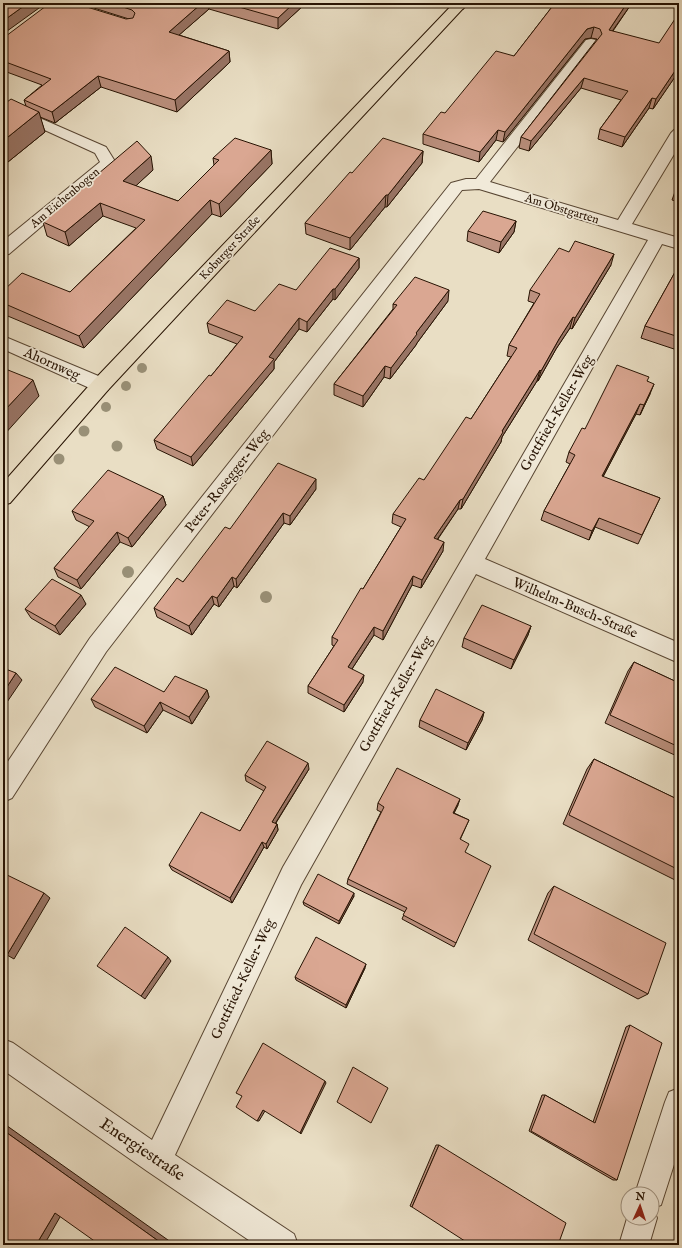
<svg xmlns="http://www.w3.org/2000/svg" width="682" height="1248" viewBox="0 0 682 1248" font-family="'IM FELL English',serif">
<rect width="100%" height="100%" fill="#e9dec4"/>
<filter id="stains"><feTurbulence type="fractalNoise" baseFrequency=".005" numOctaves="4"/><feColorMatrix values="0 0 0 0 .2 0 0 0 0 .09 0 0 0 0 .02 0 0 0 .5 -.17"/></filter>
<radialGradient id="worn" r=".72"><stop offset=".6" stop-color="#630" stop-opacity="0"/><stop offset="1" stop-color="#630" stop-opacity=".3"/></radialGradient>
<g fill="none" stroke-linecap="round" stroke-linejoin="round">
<g stroke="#584633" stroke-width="2">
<g id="minor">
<path d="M442 3H462L465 6 463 9C456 10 446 9 442 3Z"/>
<path d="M591 39 596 40 598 43 596 46 490 182 618 220 671 133 674 130 679 128V146L632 224 679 238V249L662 244 485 559 679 643V663L476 574 301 885 175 1155 294 1234 298 1245H256L147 1171 3 1070V1039L13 1043 152 1140 283 867 648 240 479 189 462 190 106 652 12 798 3 802V769L90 638 451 183 466 179H476L586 40Z"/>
<path d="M3 102 106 147 116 163 9 254 3 255V241L100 162 95 153 3 111Z"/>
<path d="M3 336 108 380 110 385 108 390 101 392 94 390 3 349Z"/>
<path d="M679 1088V1149L661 1205 653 1208 657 1218 649 1245H619L628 1215V1218H652V1194H635L665 1102 669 1092Z"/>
</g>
</g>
<g stroke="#271303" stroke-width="2">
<path id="major" d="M454 3H468L108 390 10 503 3 505V483L94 380Z"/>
</g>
<use href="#minor" fill="#f1ead9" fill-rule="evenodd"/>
<use href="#major" fill="#e9dec4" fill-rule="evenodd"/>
</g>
<g fill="#999077">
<circle cx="142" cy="368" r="5"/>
<circle cx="126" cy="386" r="5"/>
<circle cx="106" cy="407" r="5"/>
<circle cx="84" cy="431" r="5.5"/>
<circle cx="117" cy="446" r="5.5"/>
<circle cx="59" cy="459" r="5.5"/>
<circle cx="128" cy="572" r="6"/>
<circle cx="266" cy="597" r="6"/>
</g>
<g fill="#bb907e" stroke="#271303">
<path d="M78 3H304L305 4 278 29 209 9 179 35 229 51 230 62 177 112 101 87 55 123 40 117 45 132 3 166V105L26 106 24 100 42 85 4 71 3 69V37L129 19Z"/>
<path d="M555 3H632L613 31 679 71 653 109 649 108 622 147 598 139 600 129 621 100 581 88 529 151 519 148 521 137 597 39 591 38 585 39 503 142 496 140 479 162 423 144V134L445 113 514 56Z"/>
<path d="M271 150 272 164 221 217 212 214 84 348 3 314V291L70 292 136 228 103 216 69 246 47 236 43 222 48 218 47 217 153 170 135 186 178 201 214 165 213 158Z"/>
<path d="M423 151 422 163 387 207H385L350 250 306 234 305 223 352 173Z"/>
<path d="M679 183V202L672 200 676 189Z"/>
<path d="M516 221 514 232 499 253 467 241 468 231Z"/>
<path d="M359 258V268L335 300 333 299 307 332 299 329 274 362V369L193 466 157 449 154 440 211 376 237 344 209 333 207 323 255 311Z"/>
<path d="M611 265 572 329 570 328 556 349 538 381H537L502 437 501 442 461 509H458L438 539 443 551 421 588 412 585 383 640 374 635 352 669 363 682 344 712 308 693V686L334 646 332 645V637L363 589 401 527 392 523 393 514 424 480 471 419 511 357 507 356 509 345 534 303 528 301 530 290Z"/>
<path d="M679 265V339L674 349 641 338 645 326Z"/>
<path d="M448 301 417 343 416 345 390 379 384 377 363 407 334 395V384L393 309V304Z"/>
<path d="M648 381 650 394 640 415 636 414 603 477 660 498 638 544 595 527 589 540 541 520 544 511 570 464 566 462 569 452 585 429Z"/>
<path d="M316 489 290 525 284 523 237 588 234 586 219 607 214 604 192 635 157 617 154 608 183 582 230 529Z"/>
<path d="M163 496 166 505 132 547 120 542 81 589 58 577 54 568 90 527 76 520 72 511Z"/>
<path d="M86 604 60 635 31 618 25 609Z"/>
<path d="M531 626 528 635 511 669 462 647 464 638Z"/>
<path d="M634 662 679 683V757L605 723 628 671Z"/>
<path d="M207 690 209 697 192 724 163 710 147 733 95 707 91 699 164 692Z"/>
<path d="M484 712 482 720 466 750 419 727 420 720Z"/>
<path d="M594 759 679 800V882L563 824 587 769Z"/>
<path d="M309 769 276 823 277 824 278 830 267 849 264 847 232 903 172 870 169 865 240 831 264 791 246 781 245 775Z"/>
<path d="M378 803 458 805 454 813 469 820 460 840 465 853 456 943 454 947 402 919 405 912 347 884 348 879 381 812 377 810Z"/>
<path d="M554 886 648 994 638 999 528 940 548 893Z"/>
<path d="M354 896 339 924 304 905 303 902Z"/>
<path d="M365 968 346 1008 296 980 295 977Z"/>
<path d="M630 1025 617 1180H613L529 1131 542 1095H545L593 1122 626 1027Z"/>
<path d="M436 1145H439L412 1207 410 1206Z"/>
</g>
<g fill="#997566" stroke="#271303">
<path d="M28 3H46L3 34V21Z"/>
<path d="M202 3H208L209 9 170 43 169 32Z"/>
<path d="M294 3H304L305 4 278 29V18Z"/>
<path d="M627 3H632L606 40 609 30Z"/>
<path d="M594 27 591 38 585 39 503 142 505 132 587 29Z"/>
<path d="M229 51 230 62 177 112 175 100Z"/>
<path d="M679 65V71L653 109 656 99Z"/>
<path d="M98 76 101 87 55 123 52 112Z"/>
<path d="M584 78 581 88 529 151 531 141Z"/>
<path d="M652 98 649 108 622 147 625 137Z"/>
<path d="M39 112 45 132 3 166V141Z"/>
<path d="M498 130 496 140 479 162 480 152Z"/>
<path d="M271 150 272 164 221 217 219 204Z"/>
<path d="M423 151 422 163 387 207 388 195Z"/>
<path d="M151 156 153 170 126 195 123 181Z"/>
<path d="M386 195 385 207 350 250V238Z"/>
<path d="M210 200 212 214 84 348 79 336Z"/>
<path d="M100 203 103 216 69 246 65 232Z"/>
<path d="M516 221 514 232 499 253 501 242Z"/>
<path d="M614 254 611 265 572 329 575 318Z"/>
<path d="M359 258V268L335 300V289Z"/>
<path d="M333 289V299L307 332V322Z"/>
<path d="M449 290 448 301 417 343 416 345 390 379 391 368 416 333Z"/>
<path d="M573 317 570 328 556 349 538 381 541 371 559 339Z"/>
<path d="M299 318V329L274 362V369L193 466 191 457Z"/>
<path d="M385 366 384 377 363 407V396Z"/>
<path d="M540 370 537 381 502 437 501 442 461 509 463 499 502 431Z"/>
<path d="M33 380 39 396 3 436V412Z"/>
<path d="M654 384 650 394 640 415 644 405Z"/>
<path d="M640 404 636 414 598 486 602 476Z"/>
<path d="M316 479V489L290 525V516Z"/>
<path d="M163 496 166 505 132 547 128 538Z"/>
<path d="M460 500 458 509 432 547 434 538Z"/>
<path d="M283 513 284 523 237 588 236 579Z"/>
<path d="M599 518 595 527 589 540 592 531Z"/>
<path d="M117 532 120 542 81 589 77 580Z"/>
<path d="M444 542 443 551 421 588 422 580Z"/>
<path d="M413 576 412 585 383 640V631Z"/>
<path d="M232 577 234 586 219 607 217 598Z"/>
<path d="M81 595 86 604 60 635 55 626Z"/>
<path d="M212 596 214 604 192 635 189 626Z"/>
<path d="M531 626 528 635 511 669 514 660Z"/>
<path d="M374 627V635L348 675V667Z"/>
<path d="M16 673 22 680 3 708V693Z"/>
<path d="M364 675 363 682 344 712V705Z"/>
<path d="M207 690 209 697 192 724 189 717Z"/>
<path d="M160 702 163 710 147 733 144 726Z"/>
<path d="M484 712 482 720 466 750 468 743Z"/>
<path d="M308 763 309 769 273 827 272 822Z"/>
<path d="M460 799 458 805 451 819 453 813Z"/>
<path d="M277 824 278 830 267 849 266 844Z"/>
<path d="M262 842 264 847 232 903 230 898Z"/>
<path d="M44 893 50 898 14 959 7 955Z"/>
<path d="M354 893V896L339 924V921Z"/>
<path d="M168 957 171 961 145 999 141 996Z"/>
<path d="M366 964 365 968 346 1008V1005Z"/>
<path d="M325 1081 326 1083 301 1134 300 1133Z"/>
<path d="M263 1110 265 1111 259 1121H257Z"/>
<path d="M3 1123 175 1245H164L3 1130Z"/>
<path d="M64 1210 44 1245H36L55 1213Z"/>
</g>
<g fill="#daa792" stroke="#271303">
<path d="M3 3H28L3 21Z"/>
<path d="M50 3H74L126 19 133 18 135 13 132 10 111 3H202L169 32 229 51 175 100 98 76 52 112 24 100 51 79 3 61V37L6 36Z"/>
<path d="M225 3H294L278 18Z"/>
<path d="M555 3H627L609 30 659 43 679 13V65L656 99 652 98 625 137 600 129 628 91 584 78 531 141 521 137 602 34 600 29 594 27 587 29 505 132 498 130 480 152 423 134 441 112 445 113 496 51 514 56Z"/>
<path d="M11 99 39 112 3 141V105Z"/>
<path d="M235 138 271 150 219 204 210 200 79 336 3 303V291L22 273 70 292 145 220 100 203 65 232 43 222 49 217H47L137 141 151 156 123 181 178 201 219 160 213 158Z"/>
<path d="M383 138 423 151 388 195H386L350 238 305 223 350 172 352 173Z"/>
<path d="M679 183V190L676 189Z"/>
<path d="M483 211 516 221 501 242 468 231Z"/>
<path d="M575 241 614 254 575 318 573 317 559 339 541 371 540 370 502 431 503 432 463 499 460 500 434 538 444 542 422 580 413 576 383 631 374 627 348 667 364 675 344 705 308 686 338 640 332 637 361 588 363 589 406 519 393 514 419 478 424 480 466 417 471 419 517 348 509 345 540 294 530 290 559 248 569 252Z"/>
<path d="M330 248 359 258 335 289H333L307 322 299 318 269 357 274 359 191 457 154 440 209 375 211 376 243 337 207 323 227 300 255 311 279 284 296 290Z"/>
<path d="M679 265V337L645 326Z"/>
<path d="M415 277 449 290 416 333 417 334 391 368 385 366 363 396 334 384 397 305 393 304Z"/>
<path d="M617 365 649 377 647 381 654 384 644 405 640 404 602 476 660 498 642 535 599 518 592 531 544 511 575 455 569 452 582 428 585 429Z"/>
<path d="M3 368 33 380 3 412Z"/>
<path d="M278 463 316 479 290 516 283 513 236 579 232 577 217 598 212 596 189 626 154 608 177 578 183 582 225 527 230 529Z"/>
<path d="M108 470 163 496 128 538 117 532 77 580 54 568 94 521 72 511Z"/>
<path d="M52 579 81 595 55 626 25 609Z"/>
<path d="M482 605 531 626 514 660 464 638Z"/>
<path d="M634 662 679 683V747L610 715Z"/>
<path d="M115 667 164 692 175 676 207 690 189 717 160 702 144 726 91 699Z"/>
<path d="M3 668 16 673 3 693Z"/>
<path d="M436 689 484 712 468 743 420 720Z"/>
<path d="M267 741 308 763 272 822 277 824 266 844 262 842 230 898 169 865 201 812 240 831 266 787 245 775Z"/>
<path d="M594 759 679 800V870L569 815Z"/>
<path d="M397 768 460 799 453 813 469 820 460 839 469 844 465 852 491 866 456 943 403 915 407 908 348 879 384 807 378 803Z"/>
<path d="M3 873 44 893 7 955 3 953Z"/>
<path d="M318 874 354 893 339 921 303 902Z"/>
<path d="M554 886 666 943 648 994 534 934Z"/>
<path d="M125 927 168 957 141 996 97 966Z"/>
<path d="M316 937 366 964 346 1005 295 977Z"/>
<path d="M630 1025 662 1043 617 1180 531 1131 545 1095 595 1123Z"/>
<path d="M263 1043 325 1081 300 1133 263 1110 257 1121 236 1107 242 1096 236 1093Z"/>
<path d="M353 1067 388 1088 371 1123 337 1102Z"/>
<path d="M3 1130 164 1245H100L55 1213 36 1245H3V1187L8 1180 3 1176Z"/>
<path d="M439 1145 566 1223 558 1245H471L412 1207Z"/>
</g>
<g text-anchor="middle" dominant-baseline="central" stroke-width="3.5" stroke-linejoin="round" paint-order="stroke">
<g font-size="12" fill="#271303" stroke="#f1ead9">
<text transform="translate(65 198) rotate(-40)">Am Eichenbogen</text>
<text transform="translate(562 209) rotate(17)">Am Obstgarten</text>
<text transform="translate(230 248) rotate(-47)">Koburger Straße</text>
</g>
<g font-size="14" fill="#271303" stroke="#f1ead9">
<text transform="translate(52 364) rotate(24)">Ahornweg</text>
<text transform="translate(557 413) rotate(-60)">Gottfried-Keller-Weg</text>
<text transform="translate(227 481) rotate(-52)">Peter-Rosegger-Weg</text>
<text transform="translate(575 608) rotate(23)">Wilhelm-Busch-Straße</text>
<text transform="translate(396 694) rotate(-60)">Gottfried-Keller-Weg</text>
<text transform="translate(243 979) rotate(-65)">Gottfried-Keller-Weg</text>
</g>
<g font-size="17" fill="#271303" stroke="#f1ead9">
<text transform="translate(142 1150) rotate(34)">Energiestraße</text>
</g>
</g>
<rect width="682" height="1248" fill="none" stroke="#e9dec4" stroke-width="16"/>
<rect x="4" y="4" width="674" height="1240" fill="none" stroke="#271303" stroke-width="2"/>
<rect x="8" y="8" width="666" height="1232" fill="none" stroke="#271303"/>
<g transform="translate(640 1206) rotate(3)"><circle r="19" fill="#f1ead9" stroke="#a09483"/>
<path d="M0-3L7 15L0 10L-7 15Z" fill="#8f2418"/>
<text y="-6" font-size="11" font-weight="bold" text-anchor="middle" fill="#271303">N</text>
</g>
<rect width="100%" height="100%" filter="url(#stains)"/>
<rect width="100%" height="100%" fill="url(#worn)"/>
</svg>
